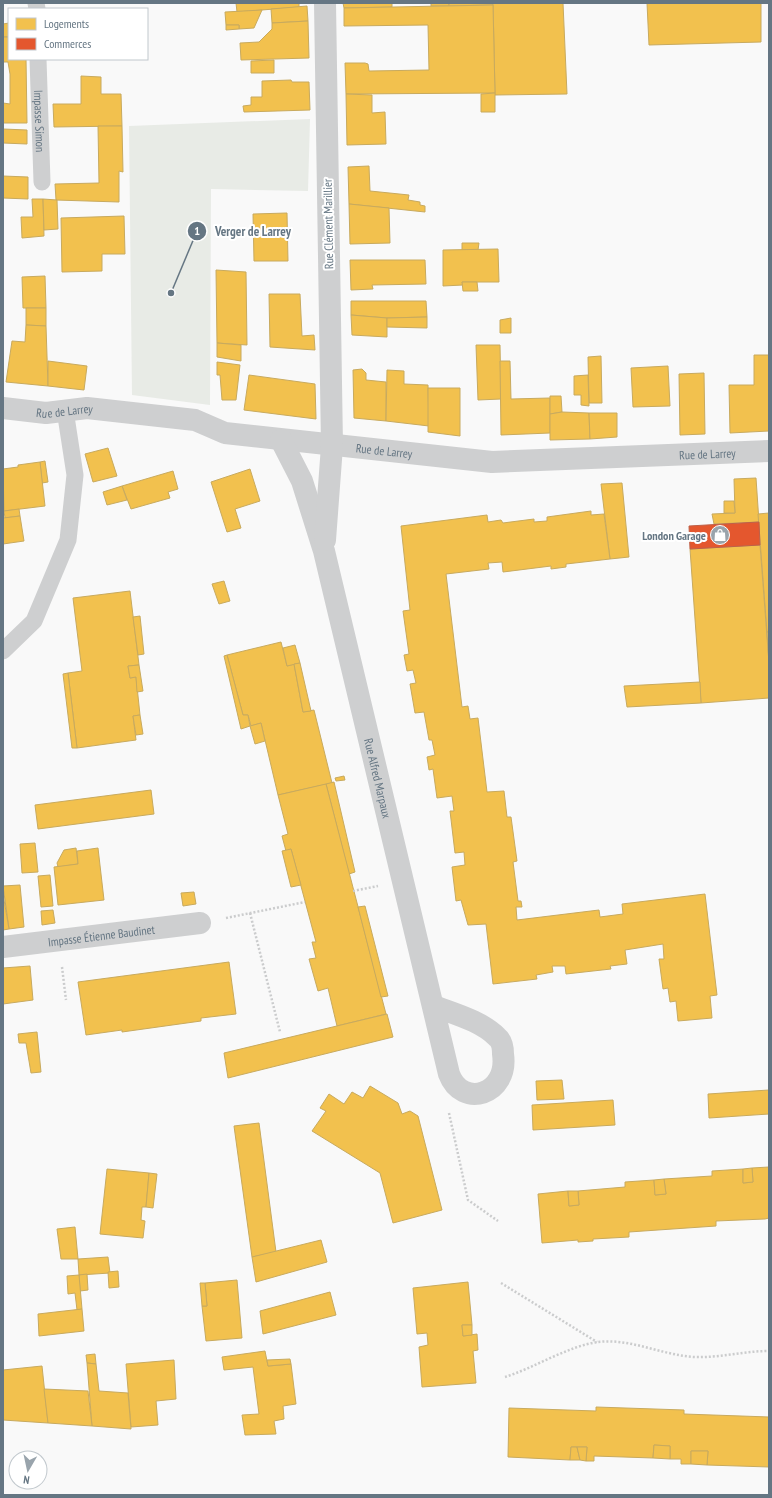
<svg xmlns="http://www.w3.org/2000/svg" width="772" height="1498" viewBox="0 0 772 1498" font-family="'PT Sans Narrow',sans-serif">
<rect width="100%" height="100%" fill="#f9f9f9"/>
<path fill="#e8ebe6" d="M310 119 308 191 211 189 210 405 132 395 129 126Z"/>
<g fill="#f2c14e" stroke="#c8aa5e">
<path d="M236 3H299V7L237 12Z"/>
<path d="M343 3H392V7L344 8Z"/>
<rect x="431" y="3" width="18" height="3"/>
<path d="M449 3H493V5L449 6Z"/>
<path d="M493 3H563L567 94 495 95Z"/>
<path d="M647 3H761V42L649 45Z"/>
<path d="M493 5 495 93 346 94 345 63H365L368 64 369 71 429 70 428 25 344 26V8Z"/>
<path d="M307 6 308 21 272 23 271 9Z"/>
<path d="M262 10 254 28 239 29V25H226L225 12Z"/>
<path d="M308 21 309 58 241 60 240 43 259 42 272 29V23Z"/>
<path d="M9 23V37H3V24Z"/>
<path d="M226 25H239V29L226 30Z"/>
<path d="M3 37H9V59H26L27 123H3V103L10 104V74L8 62H3Z"/>
<path d="M274 60V73H251V61Z"/>
<path d="M81 76 101 77V94H121L122 126 54 127 53 104H81Z"/>
<path d="M291 80 292 82H309L310 110 244 112 243 106 251 105V97H262V81Z"/>
<path d="M495 93V112H481V94Z"/>
<path d="M346 94 372 95V113L385 112 386 144 347 145Z"/>
<path d="M98 126H122L123 172 119 171V202L56 200 55 184 99 183Z"/>
<path d="M3 129 27 130V144L3 143Z"/>
<path d="M369 166 370 191 409 195 408 200 420 202V205L425 206V212L349 204 348 167Z"/>
<path d="M3 176 28 177V199L3 198Z"/>
<path d="M32 199H43L44 236 22 238 21 217H33Z"/>
<path d="M43 199 57 200 58 229 44 230Z"/>
<path d="M349 204 389 208 390 243 350 244Z"/>
<path d="M287 213 288 261H254L253 214Z"/>
<path d="M124 216 125 254H102V271L62 272 61 218Z"/>
<path d="M462 243H479L478 250H462Z"/>
<path d="M498 249 499 282H462L463 285 443 286V250Z"/>
<path d="M350 260H425L426 284 372 285 373 289 351 290Z"/>
<path d="M216 270 246 272 247 345 217 343Z"/>
<path d="M45 276 46 308H23L22 277Z"/>
<path d="M462 282H477L478 291H463Z"/>
<path d="M269 294H300L302 336 314 335 315 350 270 347Z"/>
<path d="M351 301H426L427 317 387 318 351 315Z"/>
<path d="M26 308H46V326L26 325Z"/>
<path d="M351 315 387 318V337L352 335Z"/>
<path d="M427 317V328L387 327V318Z"/>
<path d="M511 318V333H500V320Z"/>
<path d="M26 325 46 326 48 386 6 382 12 341 25 342Z"/>
<path d="M217 343 241 345V361L217 357Z"/>
<path d="M476 345H500L501 399 478 400Z"/>
<path d="M754 355H769V431L730 433 729 385H754Z"/>
<path d="M601 356 602 403H589L588 357Z"/>
<path d="M48 361 87 366 84 390 48 386Z"/>
<path d="M500 361H510L511 399 550 398V433L501 435Z"/>
<path d="M217 362 240 365 236 400H222L220 375H217Z"/>
<path d="M668 366 670 406 633 407 631 368Z"/>
<path d="M362 369 366 373V380L386 382V421L354 418 353 370Z"/>
<path d="M387 370 404 371V384L428 385 429 426 386 421Z"/>
<path d="M704 373 705 434 680 435 679 374Z"/>
<path d="M249 375 315 384 316 419 244 410Z"/>
<path d="M588 375 589 406 581 405V395H574V376Z"/>
<path d="M428 388H460V436L428 432Z"/>
<path d="M550 396H561L562 412 550 414Z"/>
<path d="M562 412 589 413 590 439 550 440V414Z"/>
<path d="M589 413H617V437L590 439Z"/>
<path d="M108 448 117 476 93 482 85 454Z"/>
<path d="M45 461 48 482 42 483 40 462Z"/>
<path d="M40 462 45 506 4 511 3 469 18 467V465Z"/>
<path d="M250 469 260 501 235 509 241 528 227 532 211 482Z"/>
<path d="M173 471 178 489 168 492 170 498 131 509 122 486Z"/>
<path d="M756 478 759 522 714 524 712 514 735 513 734 479Z"/>
<path d="M622 483 629 557 610 559 601 484Z"/>
<path d="M122 486 127 500 107 505 103 492Z"/>
<path d="M724 501H734L735 513H724Z"/>
<path d="M19 509 20 516 5 518 4 511Z"/>
<path d="M591 511V515L604 514 610 559 566 564V567L551 569V566L503 572 502 562 488 563 489 569 446 574 462 707 468 706 470 719 478 718 487 792 504 791 507 817H511L517 861 513 862 518 901H521L522 907H516L517 920 599 910 600 917 623 914 622 904 705 894 717 995 710 996 712 1018 678 1021 676 1001 670 1002 668 988 663 989 659 959H664L663 944 625 950 627 964 610 966 611 969 566 974 565 966H552L553 972 536 975 537 979 493 984 486 924 468 925 461 900 456 901 452 867 465 865 464 852 455 853 450 811H454L452 796 437 798 433 769 429 770 427 757 435 755 432 740H429L424 712 415 713 410 684 416 683 413 670 407 671 404 655 409 654 403 611 410 610 401 526 487 515 488 522 501 520 503 523 534 519V522L547 521V517Z"/>
<path d="M769 513V632H767L758 514Z"/>
<path d="M20 516 24 541 3 544V518Z"/>
<path d="M760 545 769 663V698L701 703 690 549Z"/>
<path d="M224 581 230 601 219 604 212 584Z"/>
<path d="M130 591 139 665 128 666 130 678 136 677 140 715 133 716 136 740 77 748 68 673 82 671 73 598Z"/>
<path d="M140 616 144 654 138 655 133 617Z"/>
<path d="M767 632H769V663Z"/>
<path d="M281 642 287 666 294 664 303 712 314 710 332 783 278 795 261 723 251 726 248 715H243L227 655Z"/>
<path d="M295 645 300 663 287 666 283 648Z"/>
<path d="M227 655 243 715H248L250 726 241 729 224 656Z"/>
<path d="M300 663 311 711 303 712 294 664Z"/>
<path d="M139 665 143 691 137 692 136 677 130 678 128 666Z"/>
<path d="M68 673 77 748H72L63 674Z"/>
<path d="M700 682 701 703 627 707 624 686Z"/>
<path d="M140 715 143 734 136 735 133 716Z"/>
<path d="M261 723 265 741 255 744 250 726Z"/>
<path d="M344 776 345 780 336 781 335 778Z"/>
<path d="M334 782 355 872 349 874 326 784Z"/>
<path d="M326 784 386 1014 337 1026 328 988 318 991 309 959 316 958 312 942H316L291 849 286 851 282 836 288 834 278 795Z"/>
<path d="M151 790 154 814 38 829 35 805Z"/>
<path d="M35 843 38 872 22 873 20 844Z"/>
<path d="M76 848 78 864 58 867 57 863 64 850Z"/>
<path d="M98 848 104 900 58 905 54 867 78 864 77 851Z"/>
<path d="M291 849 301 885 291 887 282 851Z"/>
<path d="M50 875 53 906 41 907 38 876Z"/>
<path d="M20 885 24 927 9 929 3 886Z"/>
<path d="M194 892 196 904 183 906 181 893Z"/>
<path d="M3 894 9 929 3 930Z"/>
<path d="M365 906 388 996 381 997 358 907Z"/>
<path d="M53 910 55 923 42 925 41 911Z"/>
<path d="M229 962 236 1014 201 1018V1021L122 1032V1030L86 1035 78 982Z"/>
<path d="M30 966 33 1000 3 1004V968Z"/>
<path d="M387 1014 393 1037 228 1078 224 1053Z"/>
<path d="M37 1032 41 1072 31 1073 26 1043H19L18 1034Z"/>
<path d="M562 1080 564 1099 537 1100 536 1081Z"/>
<path d="M370 1086 398 1103 402 1114 410 1111 418 1116 442 1210 393 1223 380 1173 312 1131 326 1111 320 1108 329 1094 344 1104 352 1092 363 1098Z"/>
<path d="M769 1090V1114L709 1118 708 1094Z"/>
<path d="M613 1100 615 1125 533 1130 532 1105Z"/>
<path d="M259 1123 276 1252 252 1257 234 1126Z"/>
<path d="M769 1167V1218L765 1219 716 1221V1226L629 1232V1237L593 1239V1241L578 1242V1240L542 1243 538 1194 568 1191 569 1206 579 1205 578 1191 625 1187V1182L654 1180 655 1195 666 1194 664 1179 712 1176V1171L743 1169V1183L753 1182 752 1168Z"/>
<path d="M752 1168 753 1182 743 1183V1169Z"/>
<path d="M107 1169 149 1173 146 1207H142L141 1220 145 1221 143 1238 100 1234Z"/>
<path d="M149 1173 157 1174 153 1208 146 1207Z"/>
<path d="M664 1179 666 1194 655 1195 654 1180Z"/>
<path d="M568 1191H578L579 1205 569 1206Z"/>
<path d="M75 1227 78 1259H61L57 1229Z"/>
<path d="M321 1240 327 1262 256 1282 252 1257Z"/>
<path d="M108 1257 110 1273 79 1275 78 1259Z"/>
<path d="M118 1271 119 1287 109 1288 108 1272Z"/>
<path d="M87 1274 88 1290 80 1291 79 1275Z"/>
<path d="M79 1275 82 1309 77 1310 75 1293 68 1294 67 1276Z"/>
<path d="M237 1280 242 1338 206 1341 202 1306H207L205 1283Z"/>
<path d="M468 1282 472 1325H462L463 1336 477 1334 478 1350 473 1351 476 1383 422 1387 419 1347 428 1345 427 1333 417 1334 413 1288Z"/>
<path d="M200 1283H205L207 1306H202Z"/>
<path d="M330 1292 336 1315 263 1334 260 1311Z"/>
<path d="M82 1309 84 1331 39 1336 38 1314Z"/>
<path d="M462 1325H472V1335L463 1336Z"/>
<path d="M265 1351 268 1366 291 1364 296 1404 283 1406 284 1419 274 1421 276 1434 245 1435 242 1415 259 1414 253 1367 224 1370 222 1357Z"/>
<path d="M95 1354 96 1364 87 1363 86 1355Z"/>
<path d="M290 1359 291 1364 268 1366 267 1360Z"/>
<path d="M174 1360 176 1399 156 1401 158 1425 131 1427 126 1364Z"/>
<path d="M87 1363 96 1364 99 1391 128 1393 131 1429 92 1426Z"/>
<path d="M42 1366 48 1423 3 1420V1370Z"/>
<path d="M44 1389 88 1391 92 1426 48 1423Z"/>
<path d="M596 1407 684 1410V1414L769 1417V1467L707 1465 708 1451H691V1464H681V1459H670V1446L654 1445 653 1458 594 1456V1461H586L587 1447H571L570 1460 508 1457 509 1408 596 1411Z"/>
<path d="M654 1445 670 1446V1459L653 1458Z"/>
<path d="M571 1447H577L580 1460H570Z"/>
<path d="M577 1447H587L586 1461 580 1460Z"/>
<path d="M691 1451H708L707 1465 691 1464Z"/>
</g>
<path fill="#e4572e" stroke="#be6048" d="M759 522 760 545 690 549 689 526Z"/>
<g fill="none" stroke-linecap="round" stroke-linejoin="round">
<g stroke="#cbcccd" stroke-width="2.5" stroke-dasharray="2 2" stroke-linecap="butt">
<path d="M353 891 378 886"/>
<path d="M250 913 280 1032"/>
<path d="M226 918 305 902"/>
<path d="M62 967 66 1000"/>
<path d="M449 1113 468 1200 498 1221"/>
<path d="M501 1283 597 1342"/>
<path d="M505 1377C534 1368 568 1346 598 1342 630 1338 662 1355 694 1357 720 1358 743 1351 769 1351"/>
</g>
<g stroke="#cecfd0" stroke-width="17">
<path d="M36 3 37 9"/>
<path id="s1" d="M38 59 42 182"/>
<path d="M3 651 34 621 68 540 75 475 65 410"/>
</g>
<g stroke="#cecfd0" stroke-width="22">
<path id="s2" d="M3 408 46 413 87 408 195 420 225 433 492 462 769 451"/>
<path id="s3" d="M281 440 302 481 324 551 449 1074C462 1109 509 1095 503 1054 503 1048 502 1041 497 1037 481 1021 455 1014 434 1006"/>
<path d="M325 540 332 446 325 3"/>
<path id="s4" d="M3 947 200 923"/>
</g>
</g>
<defs>
<g id="shop-disc" transform="scale(1)"><circle r="9.5" fill="#99a4ac" stroke="#fff"/><path d="M-5-2.5h2.3a2.7 3.5 0 0 1 5.4 0H5L5.5 6h-11ZM-1.5-2.5h3a1.5 2.3 0 0 0-3 0Z" fill="#fff"/></g>
</defs>
<g fill-rule="evenodd">
<use href="#shop-disc" x="720" y="535"/>
</g>
<g text-anchor="middle" dominant-baseline="central" stroke-width="4" stroke-linejoin="round" paint-order="stroke">
<g font-size="12" fill="#657683" stroke="#fff">
<text stroke="none"><textPath href="#s1" startOffset="62">Impasse Simon</textPath></text>
<text transform="translate(328 224) rotate(-91)">Rue Clément Marillier</text>
<text stroke="none"><textPath href="#s2" startOffset="62">Rue de Larrey</textPath></text>
<text stroke="none"><textPath href="#s2" startOffset="386">Rue de Larrey</textPath></text>
<text stroke="none"><textPath href="#s2" startOffset="710">Rue de Larrey</textPath></text>
<text stroke="none"><textPath href="#s3" startOffset="353">Rue Alfred Marpaux</textPath></text>
<text stroke="none"><textPath href="#s4" startOffset="99">Impasse Étienne Baudinet</textPath></text>
</g>
<g font-size="12" font-weight="bold" fill="#657683" stroke="#fff" text-anchor="end">
<text x="706" y="535">London Garage</text>
</g>
</g>
<path fill="none" stroke="#657683" stroke-width="1.5" d="M171 293L197 231"/>
<g fill="#657683" stroke="#fff" stroke-width="1.5">
<circle cx="171" cy="293" r="4"/>
<circle cx="197" cy="231" r="10"/>
</g>
<g font-size="12" text-anchor="middle" font-weight="bold" fill="#fff">
<text x="197" y="235">1</text>
</g>
<g font-size="13" text-anchor="middle" font-weight="bold" fill="#657683" stroke="#fff" stroke-width="4" stroke-linejoin="round" paint-order="stroke">
<text x="253" y="236">Verger de Larrey</text>
</g>
<rect width="772" height="1498" fill="none" stroke="#657683" stroke-width="8"/>
<rect x="8" y="8" width="140" height="52" fill="#ffffff" stroke="#c1c8cd"/>
<rect x="16" y="18" width="20" height="12" fill="#f2c14e" stroke="#c1c8cd"/>
<text x="44" y="28" font-size="12" fill="#657683">Logements</text>
<rect x="16" y="38" width="20" height="12" fill="#e4572e" stroke="#c1c8cd"/>
<text x="44" y="48" font-size="12" fill="#657683">Commerces</text>
<g transform="translate(28 1470) rotate(189)"><circle r="19" fill="#ffffff" stroke="#c1c8cd"/>
<path d="M0-3L7 15L0 10L-7 15Z" fill="#99a4ac"/>
<text y="-6" font-size="11" font-weight="bold" text-anchor="middle" fill="#657683">N</text>
</g>
</svg>
